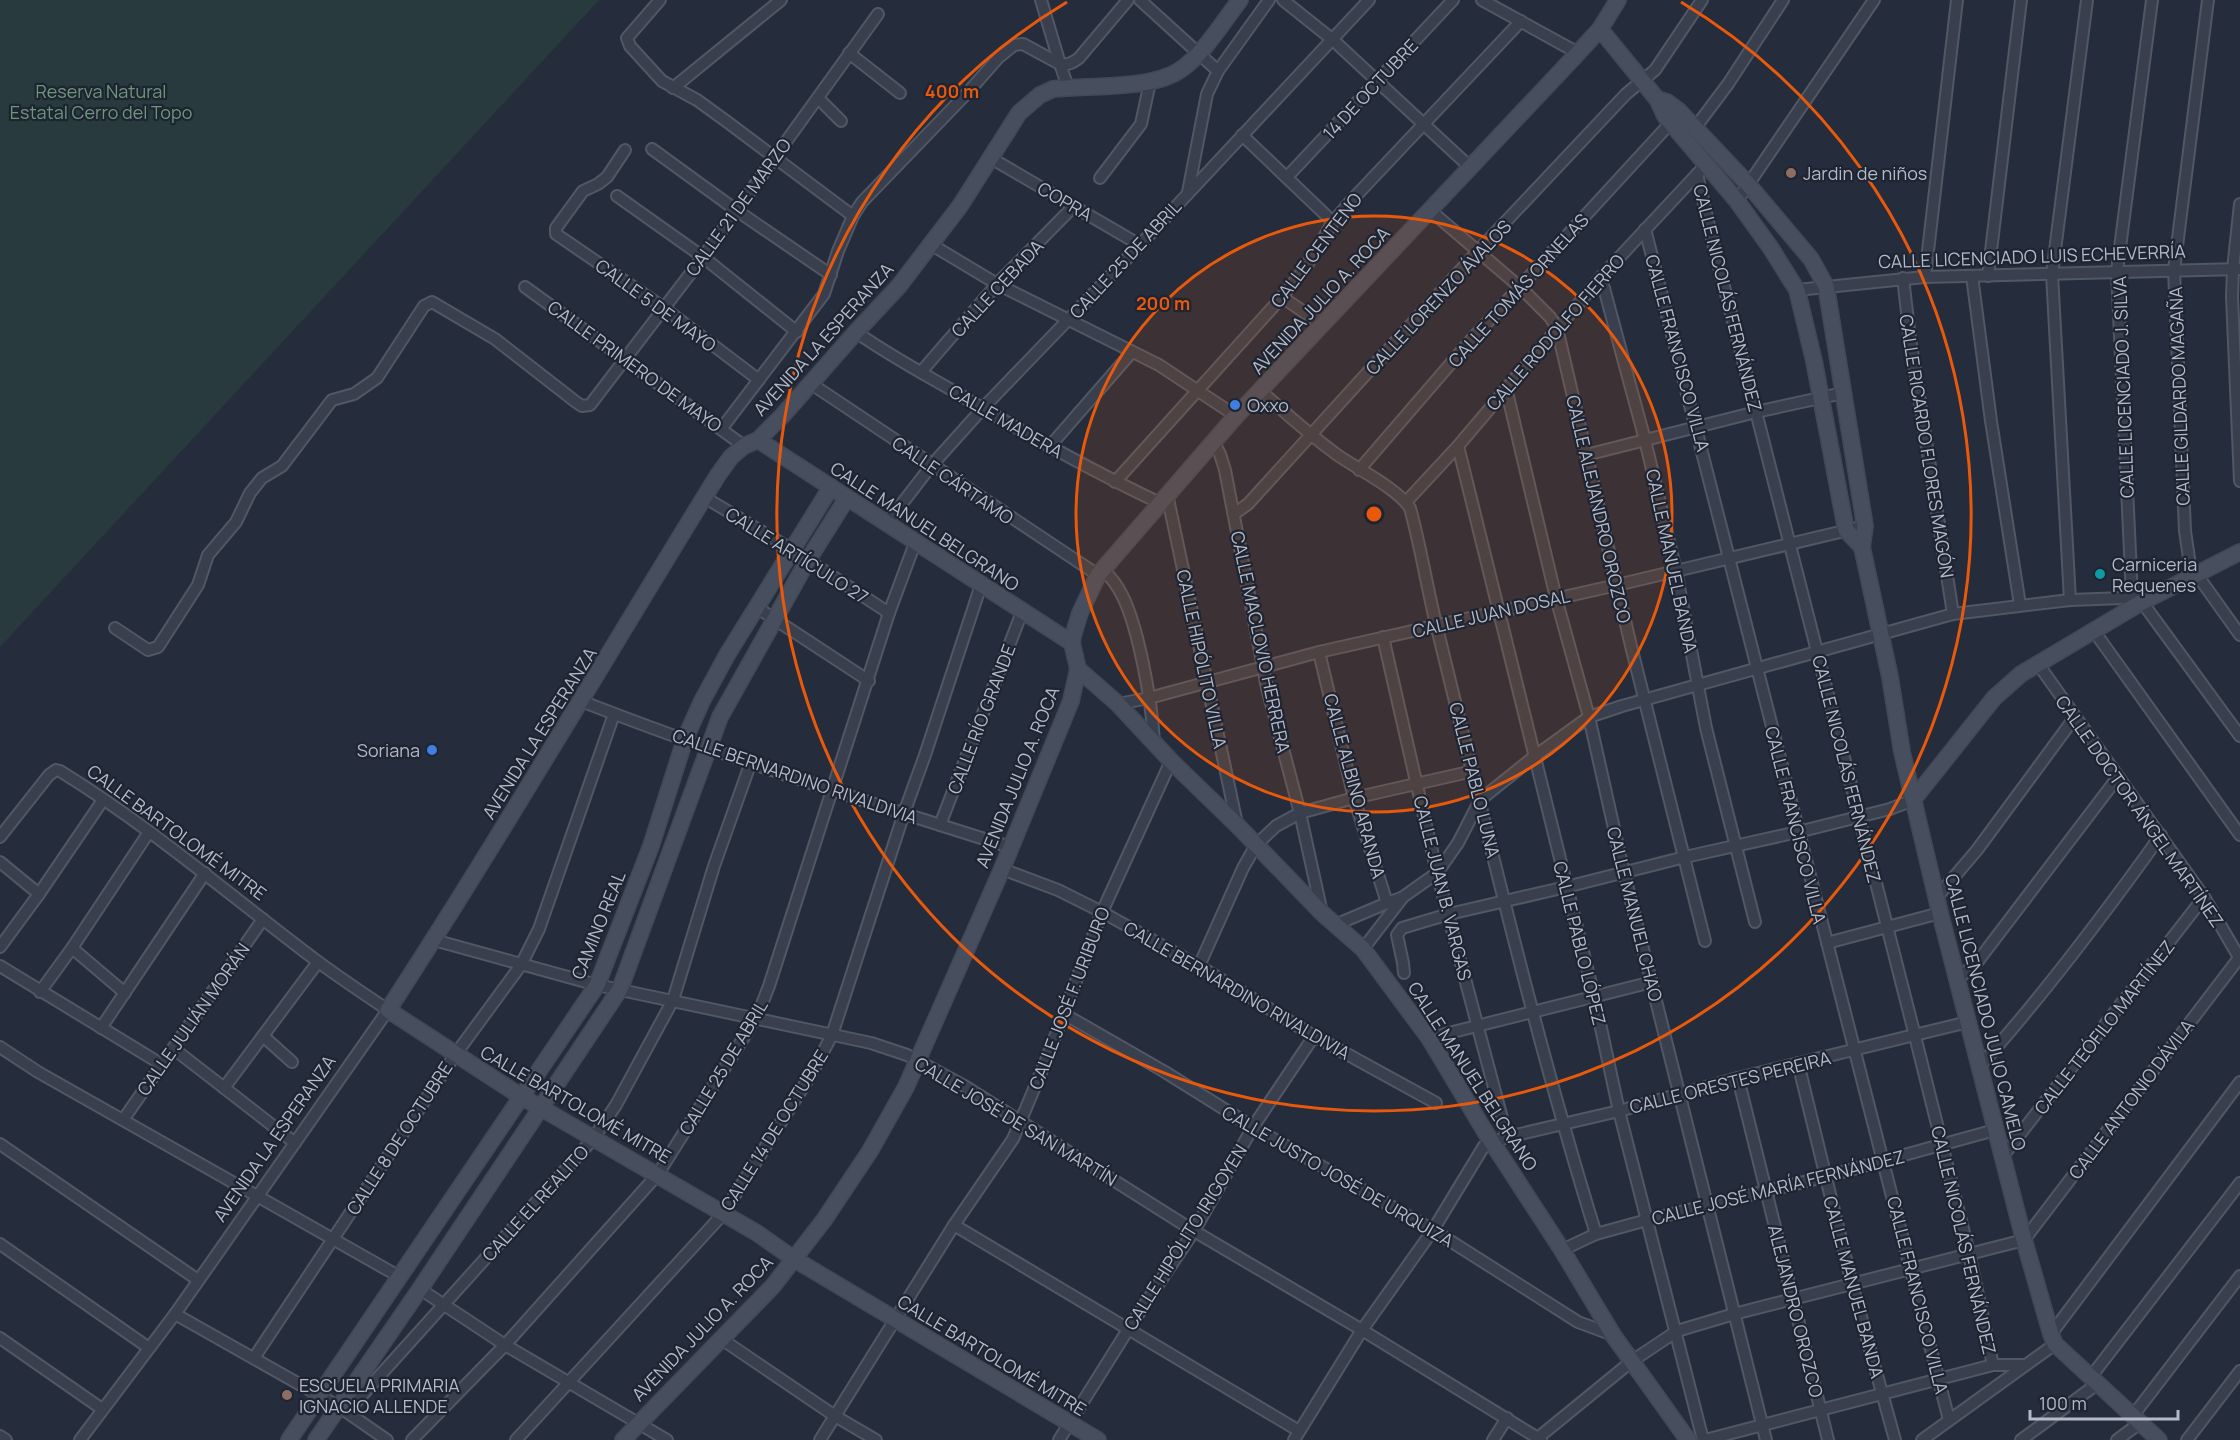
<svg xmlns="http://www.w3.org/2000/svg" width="2240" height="1440" viewBox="0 0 2240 1440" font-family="Manrope,sans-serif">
<rect width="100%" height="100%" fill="#252c3b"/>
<path fill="#283a3e" d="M0 0H599L0 647Z"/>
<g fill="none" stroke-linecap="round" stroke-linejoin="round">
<g stroke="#515764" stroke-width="14">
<g id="street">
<path d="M660 0 627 38 630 46 662 81 697 100 726 121 853 216"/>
<path d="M1041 0 1060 64C1069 65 1072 63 1079 58L1128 0"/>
<path d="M1140 0 1218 71"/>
<path d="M1283 0 1333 40 1471 168"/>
<path d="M1482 0 1578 53"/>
<path d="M2208 0 2174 270 2185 531 2190 565 2240 635"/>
<path d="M849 53 900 93"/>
<path d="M673 88 781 0"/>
<path d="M818 98 841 121"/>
<path d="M1695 128 1728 84 1783 0"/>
<path d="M1242 135 1333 222"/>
<path d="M652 149 736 210 831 275"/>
<path d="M625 150 607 177 598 184 583 191 556 228V234L664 308 759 380"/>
<path d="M989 157 1140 245"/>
<path d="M1697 174 1713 243 1915 1036 1969 1253 1993 1365"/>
<path d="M1287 177 1453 0"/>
<path d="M1100 178 1141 124 1150 82"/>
<path d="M1188 192 1207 94 1218 71 1269 0"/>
<path d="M617 196 703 257 797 332"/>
<path d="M1737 201 1874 0"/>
<path d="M2240 204 2233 269 2232 297 2240 481"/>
<path d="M1431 211 1521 288 1550 317 1557 328 1631 646 1705 941"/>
<path d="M1645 229 1949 1420"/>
<path d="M932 245 997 284 1159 365 1236 416"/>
<path d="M1972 276 1991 421 2020 605"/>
<path d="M1988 276 2021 0"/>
<path d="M1601 277 1645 440 1676 571 1706 728 1755 922"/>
<path d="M1925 277 1957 0"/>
<path d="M1903 278 1910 338 1953 614"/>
<path d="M525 287 744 446"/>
<path d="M1797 290 1925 277 2240 269"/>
<path d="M1282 297 1323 325"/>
<path d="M856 332C890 356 926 375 962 396 1026 434 1092 471 1160 503"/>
<path d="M921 372 997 284 1074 206"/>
<path d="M810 383 1098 575"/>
<path d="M1506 388 1556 598 1589 717 1624 873 1766 1440"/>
<path d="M1261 391C1285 413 1309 434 1336 454 1357 469 1397 488 1410 508 1421 548 1427 588 1437 628 1487 831 1534 1034 1596 1234"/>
<path d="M722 428 824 294 838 251 853 216 862 202 970 90 999 57 1014 45 1023 44 1060 64 1068 87"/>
<path d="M1213 441 1220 454 1225 470 1267 688 1300 813 1322 913"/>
<path d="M1050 446 1131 353"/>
<path d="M1458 446 1594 996 1619 1111 1703 1440"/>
<path d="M1586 455 1756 412 1843 393"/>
<path d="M1359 470 1471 340 1675 118"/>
<path d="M1115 482 1282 297 1306 267 1333 222 1350 202 1521 21"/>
<path d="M1167 494 1237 824"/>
<path d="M704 497 791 549 889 613"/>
<path d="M1406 502 1458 446 1601 277 1700 171"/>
<path d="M1234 514 1248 504 1478 251 1626 94 1655 70 1702 0"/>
<path d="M887 523 931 466 983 408 1140 245 1369 0"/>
<path d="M1103 569C1108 575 1114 581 1118 588 1138 619 1152 704 1154 742"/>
<path d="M2132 596 2117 271 2152 0"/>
<path d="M2070 600 2052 274 2087 0"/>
<path d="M2142 602 2240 736"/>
<path d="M756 607 869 681"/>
<path d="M115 628 148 650 158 647 198 585 208 555 236 522 250 493 262 478 282 466 332 400 354 394 377 378 424 306 432 302 495 339 576 402 582 406 590 405 703 257 878 14"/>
<path d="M2094 631 2240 835"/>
<path d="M1383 637 1437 873 1507 1137"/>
<path d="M1319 652 1354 798 1387 903 1401 898"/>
<path d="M2038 664 2204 897 2240 959"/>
<path d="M581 701C722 756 866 802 1010 847"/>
<path d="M1118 704 1149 698 1319 652 1617 585 1865 526"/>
<path d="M940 825 1022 612"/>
<path d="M0 837 49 775 56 770 60 771C151 827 232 897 317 961 340 978 364 994 388 1010L175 1314 80 1440"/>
<path d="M0 862 39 894"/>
<path d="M1002 869 1058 890 1102 912 1199 966 1314 1036 1436 1103"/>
<path d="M1937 897 1977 850 2075 717"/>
<path d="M1335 925 1387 903"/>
<path d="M434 940 597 985 871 1043 907 1055 966 1087 1194 1231 1362 1330 1541 1440"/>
<path d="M1827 943 1940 913"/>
<path d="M0 947 39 894 103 800"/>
<path d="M72 948 125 993"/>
<path d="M1363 949 1403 897 1437 873 1458 843 1480 800 1535 756 1589 717 1622 706 1953 614 2070 600 2150 597"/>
<path d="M0 966 161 1064"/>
<path d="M1199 966 1243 868 1256 845 1276 826 1300 813 1354 798 1473 771"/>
<path d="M1404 973 1403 963 1397 935 1402 928 1449 914 1566 887 1685 857 1798 832 1890 809 1913 800"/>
<path d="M1958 979 1978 961 2118 777"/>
<path d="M40 992 72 948 149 832"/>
<path d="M1064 1014 1165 1072 1253 1127 1433 1230 1578 1322 1613 1335"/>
<path d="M101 1028 205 873"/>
<path d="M263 1036 292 1062"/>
<path d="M1429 1038 1652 982"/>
<path d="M0 1047 38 1072 400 1277"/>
<path d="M174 1049 295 1143"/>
<path d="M1798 1063 1852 1284 1895 1440"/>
<path d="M1980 1066C2045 993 2104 915 2161 835"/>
<path d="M1738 1078 1828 1440"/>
<path d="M224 1088 318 962"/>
<path d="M123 1120 263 919"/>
<path d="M0 1144 198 1280"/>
<path d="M2003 1156 2204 897"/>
<path d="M954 1225 1299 1431"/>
<path d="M0 1244 149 1348"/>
<path d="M1562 1250 1596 1234 1647 1220 1824 1177 1995 1130"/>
<path d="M420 1289 505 1345 667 1440"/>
<path d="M175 1314 338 1406 387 1440"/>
<path d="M2051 1334 2240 1082"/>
<path d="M0 1338 102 1409"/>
<path d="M720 1338 835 1416 876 1440"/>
<path d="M254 1358 455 1055 521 965 539 929 614 714"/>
<path d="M2090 1378 2240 1183"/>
<path d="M347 1412 593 1139 616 1105 673 1000 714 866 751 762"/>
<path d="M2132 1417 2240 1276"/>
<path d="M0 1436 6 1440"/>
<path d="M1539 1437 1632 1361 1677 1331 1734 1314 2024 1240 2239 958"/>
<path d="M412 1440 505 1345 658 1174 744 1037 762 1004 769 986 889 613 915 543"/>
<path d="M516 1440 723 1214 812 1073 832 1035 904 813 925 755 981 585"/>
<path d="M820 1440 954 1225 1013 1139 1047 1058 1102 912 1171 761"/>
<path d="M1059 1440 1129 1328 1194 1231 1253 1127 1314 1036"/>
<path d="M1294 1440 1362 1330 1433 1230 1484 1146 1507 1137 1619 1111 1738 1078 1968 1022"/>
<path d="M1493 1440 1507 1418"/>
<path d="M1705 1440 1993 1365H2024"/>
<path d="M1922 1440 2055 1344"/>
<path d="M2021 1440 2097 1384"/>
<path d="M2117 1440 2140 1423"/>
<path d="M2187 1440 2240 1371"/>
</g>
</g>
<g stroke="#424855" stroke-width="18">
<g id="secondary">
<path d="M1600 29 1657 99 1665 116 1737 201 1770 247 1797 290 1814 361 1846 530 1862 547"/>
<path d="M1657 99 1667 102 1679 111 1747 183 1811 259 1826 286 1865 526 1862 547 1890 677 1902 752 1940 913 2024 1240 2051 1334 2055 1344 2159 1440"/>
<path d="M758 440 1072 643"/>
<path d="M1078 669 1118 704 1171 761 1237 825 1322 913 1363 949 1429 1038 1484 1130 1562 1250 1613 1335 1688 1440"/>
<path d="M1913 800 1994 698 2021 674 2142 602 2240 552"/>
<path d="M289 1440 597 985 651 846 685 739 702 701 727 655 831 487"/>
<path d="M316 1440 420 1289 620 989 720 717 808 560 847 498"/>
<path d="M623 1440 773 1286 824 1220 870 1151 906 1087 1002 869 1071 701 1078 669 1072 643 1073 636 1080 613 1098 575 1236 416 1578 53 1600 29 1618 0"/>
<path d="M1098 1440 794 1259 757 1233 522 1097 388 1010C502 835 608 653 718 475L731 457 744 446 758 440 783 415 856 332 899 286 960 206 1019 113 1040 95 1053 89C1088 85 1151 90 1180 70 1204 54 1222 23 1240 0"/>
</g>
</g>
<use href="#street" stroke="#393f4c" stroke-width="10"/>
<use href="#secondary" stroke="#474e5e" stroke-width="15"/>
</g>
<circle cx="1374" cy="514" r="298" fill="#e8590c" fill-opacity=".12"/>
<g fill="none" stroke="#e8590c" stroke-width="3">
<circle cx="1374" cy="514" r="298"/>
<path d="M1681 2A597 597 0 1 1 1067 2"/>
</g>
<g fill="#8d6e63" stroke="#1e2431" stroke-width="2">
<circle cx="1791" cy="173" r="6"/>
<circle cx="287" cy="1395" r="6"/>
</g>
<g fill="#3f7fe0" stroke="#1e2431" stroke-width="2">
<circle cx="1235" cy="405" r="6"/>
<circle cx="432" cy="750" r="6"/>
</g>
<circle fill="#0f9aa8" stroke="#1e2431" stroke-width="2" cx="2100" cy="574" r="6"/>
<g text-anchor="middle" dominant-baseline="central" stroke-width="4.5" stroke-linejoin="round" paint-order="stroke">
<g font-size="18" fill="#b4bac7" stroke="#1e2431">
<text transform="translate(1370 89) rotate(-47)">14 DE OCTUBRE</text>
<text transform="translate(1065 201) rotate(30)">COPRA</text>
<text transform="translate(738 207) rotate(-54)">CALLE 21 DE MARZO</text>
<text transform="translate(1316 250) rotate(-53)">CALLE CENTENO</text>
<text transform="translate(2032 256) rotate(-2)">CALLE LICENCIADO LUIS ECHEVERRÍA</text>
<text transform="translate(1125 259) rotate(-47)">CALLE 25 DE ABRIL</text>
<text transform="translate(997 288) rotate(-47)">CALLE CEBADA</text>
<text transform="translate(1518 290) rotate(-48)">CALLE TOMÁS ORNELAS</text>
<text transform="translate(1438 297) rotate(-47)">CALLE LORENZO ÁVALOS</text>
<text transform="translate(1728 298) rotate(76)">CALLE NICOLÁS FERNÁNDEZ</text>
<text transform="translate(1320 300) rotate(-47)">AVENIDA JULIO A. ROCA</text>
<text transform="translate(656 305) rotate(36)">CALLE 5 DE MAYO</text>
<text transform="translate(1555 332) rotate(-49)">CALLE RODOLFO FIERRO</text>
<text transform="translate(823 339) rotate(-48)">AVENIDA LA ESPERANZA</text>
<text transform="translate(1678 353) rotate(75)">CALLE FRANCISCO VILLA</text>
<text transform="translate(635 366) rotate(36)">CALLE PRIMERO DE MAYO</text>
<text transform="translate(2123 387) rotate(-92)">CALLE LICENCIADO J. SILVA</text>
<text transform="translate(2179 396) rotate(-92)">CALLE GILDARDO MAGAÑA</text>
<text transform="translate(1006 421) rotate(30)">CALLE MADERA</text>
<text transform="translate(1927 446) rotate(81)">CALLE RICARDO FLORES MAGÓN</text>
<text transform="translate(953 480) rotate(34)">CALLE CÁRTAMO</text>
<text transform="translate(1599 509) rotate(77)">CALLE ALEJANDRO OROZCO</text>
<text transform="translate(925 526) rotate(33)">CALLE MANUEL BELGRANO</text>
<text transform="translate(797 555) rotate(32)">CALLE ARTÍCULO 27</text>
<text transform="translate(1672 561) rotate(78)">CALLE MANUEL BANDA</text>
<text transform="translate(1491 613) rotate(-13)">CALLE JUAN DOSAL</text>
<text transform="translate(1261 642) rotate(78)">CALLE MACLOVIO HERRERA</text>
<text transform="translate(1202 659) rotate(78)">CALLE HIPÓLITO VILLA</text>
<text transform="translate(981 719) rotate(-69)">CALLE RÍO GRANDE</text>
<text transform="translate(539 733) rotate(-58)">AVENIDA LA ESPERANZA</text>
<text transform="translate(1847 769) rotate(76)">CALLE NICOLÁS FERNÁNDEZ</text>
<text transform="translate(795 776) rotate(19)">CALLE BERNARDINO RIVALDIVIA</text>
<text transform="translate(1017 777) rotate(-68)">AVENIDA JULIO A. ROCA</text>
<text transform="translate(1475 780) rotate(76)">CALLE PABLO LUNA</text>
<text transform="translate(1355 786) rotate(75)">CALLE ALBINO ARANDA</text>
<text transform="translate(2140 811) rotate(55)">CALLE DOCTOR ÁNGEL MARTÍNEZ</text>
<text transform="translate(1796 825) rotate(76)">CALLE FRANCISCO VILLA</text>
<text transform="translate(177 832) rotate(36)">CALLE BARTOLOMÉ MITRE</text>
<text transform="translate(1443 888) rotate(76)">CALLE JUAN B. VARGAS</text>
<text transform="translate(1635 914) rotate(76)">CALLE MANUEL CHAO</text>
<text transform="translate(598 925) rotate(-68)">CAMINO REAL</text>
<text transform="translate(1580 943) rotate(76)">CALLE PABLO LÓPEZ</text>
<text transform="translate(1237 990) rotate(30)">CALLE BERNARDINO RIVALDIVIA</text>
<text transform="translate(1069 998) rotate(-69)">CALLE JOSÉ F. URIBURO</text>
<text transform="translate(1986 1012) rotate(76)">CALLE LICENCIADO JULIO CAMELO</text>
<text transform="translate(193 1019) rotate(-55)">CALLE JULIÁN MORÁN</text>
<text transform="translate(2104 1027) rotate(-52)">CALLE TEÓFILO MARTÍNEZ</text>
<text transform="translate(723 1067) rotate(-59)">CALLE 25 DE ABRIL</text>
<text transform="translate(1473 1076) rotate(57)">CALLE MANUEL BELGRANO</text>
<text transform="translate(1730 1082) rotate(-14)">CALLE ORESTES PEREIRA</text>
<text transform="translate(2131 1099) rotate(-53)">CALLE ANTONIO DÁVILA</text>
<text transform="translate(576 1104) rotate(30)">CALLE BARTOLOMÉ MITRE</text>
<text transform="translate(1016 1121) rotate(31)">CALLE JOSÉ DE SAN MARTÍN</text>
<text transform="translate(774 1130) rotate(-58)">CALLE 14 DE OCTUBRE</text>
<text transform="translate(274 1138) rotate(-55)">AVENIDA LA ESPERANZA</text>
<text transform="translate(399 1138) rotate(-57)">CALLE 8 DE OCTUBRE</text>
<text transform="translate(1338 1176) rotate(30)">CALLE JUSTO JOSÉ DE URQUIZA</text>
<text transform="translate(1778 1187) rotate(-14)">CALLE JOSÉ MARÍA FERNÁNDEZ</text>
<text transform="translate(535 1203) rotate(-48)">CALLE EL REALITO</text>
<text transform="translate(1185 1237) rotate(-58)">CALLE HIPÓLITO IRIGOYEN</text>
<text transform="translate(1964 1240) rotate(77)">CALLE NICOLÁS FERNÁNDEZ</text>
<text transform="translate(1854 1287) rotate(75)">CALLE MANUEL BANDA</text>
<text transform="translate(1918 1295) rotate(76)">CALLE FRANCISCO VILLA</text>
<text transform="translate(1796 1311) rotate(76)">ALEJANDRO OROZCO</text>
<text transform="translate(702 1328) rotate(-46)">AVENIDA JULIO A. ROCA</text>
<text transform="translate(992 1355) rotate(31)">CALLE BARTOLOMÉ MITRE</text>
</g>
<g font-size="18" fill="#6d977a" stroke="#1e2431">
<text x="101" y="91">Reserva Natural<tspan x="101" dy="21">Estatal Cerro del Topo</tspan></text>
</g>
<g font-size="18" fill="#b4bac7" stroke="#1e2431" text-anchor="start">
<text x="1803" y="173">Jardin de niños</text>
<text x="1247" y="405">Oxxo</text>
<text x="2112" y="564">Carniceria<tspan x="2112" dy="21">Requenes</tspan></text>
<text x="420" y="750" text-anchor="end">Soriana</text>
<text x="299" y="1385">ESCUELA PRIMARIA<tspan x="299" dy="21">IGNACIO ALLENDE</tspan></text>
</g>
</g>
<circle cx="1374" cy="514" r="9" fill="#e8590c" stroke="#1e2431" stroke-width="3"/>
<g font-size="18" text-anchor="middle" font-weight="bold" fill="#e8590c" stroke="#1e2431" stroke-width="4.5" stroke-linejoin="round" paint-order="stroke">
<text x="952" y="98">400 m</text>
<text x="1163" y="310">200 m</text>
</g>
<path d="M2030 1410v9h148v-9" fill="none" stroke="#b4bac7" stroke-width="3"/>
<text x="2039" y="1410" font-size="18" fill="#b4bac7" stroke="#1e2431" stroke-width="4.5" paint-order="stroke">100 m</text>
</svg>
